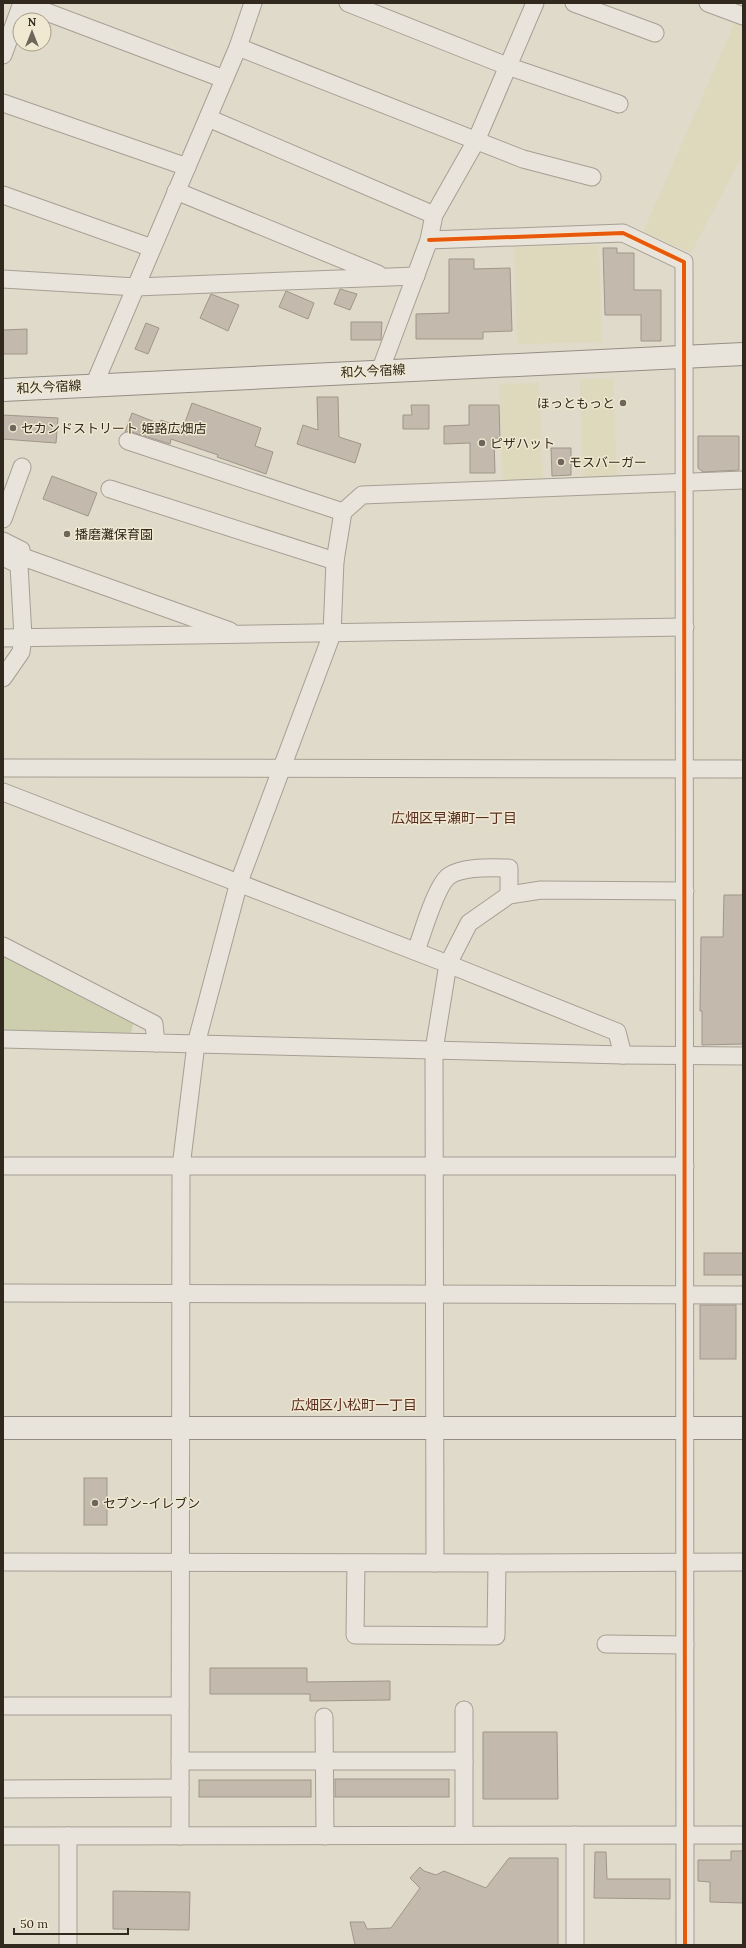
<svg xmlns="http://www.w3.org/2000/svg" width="746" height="1948" viewBox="0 0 746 1948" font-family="Lora,'Noto Sans JP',serif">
<rect width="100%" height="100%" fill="#e0daca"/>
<g fill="#ded8bc">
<path d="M736 20 743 22V154L691 253 643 232Z"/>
<path d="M599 245 602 342 517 344 514 247Z"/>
<path d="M580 379H613L617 477 583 479Z"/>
<path d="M539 383 543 481 503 483 499 384Z"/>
</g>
<path fill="#cdceae" d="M3 954 134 1020 131 1033 3 1031Z"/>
<g fill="#c3b9ac" stroke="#9f968a">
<path d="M603 248H617V253H634V290H661V341H641V315H605Z"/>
<path d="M449 259H474V269L510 268 512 331 483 332V339H416V314L449 313Z"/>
<path d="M340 289 357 294 350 310 334 304Z"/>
<path d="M286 291 314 303 308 319 279 307Z"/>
<path d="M211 294 239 305 228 331 200 318Z"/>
<path d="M351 322H382L381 340H351Z"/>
<path d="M146 323 159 328 148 354 135 349Z"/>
<path d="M27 329V354H3V330Z"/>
<path d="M317 397H338L339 437 361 444 355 463 297 444 303 425 318 430Z"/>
<path d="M192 403 261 428 255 446 273 452 266 474 217 457 218 455 171 439 170 444 131 432H125L132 413 160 424 161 420 183 428Z"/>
<path d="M411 405H429V429H403V415H412Z"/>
<path d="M469 405H499L500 438H494L495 473H470V443L444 444V426L469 425Z"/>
<path d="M3 415 58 418 56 443 3 439Z"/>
<path d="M698 436H739V470L703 472 698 468Z"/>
<path d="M551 448H571V475L552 476Z"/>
<path d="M52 476 97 493 88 516 43 499Z"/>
<path d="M724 895H743V1044L702 1045V1011H700L701 937H723Z"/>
<rect x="704" y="1253" width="39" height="22"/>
<rect x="700" y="1305" width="36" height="54"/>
<rect x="84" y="1478" width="23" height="47"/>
<path d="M210 1668H307V1682L390 1681V1700L310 1701V1694H210Z"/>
<path d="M483 1732H557L558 1799H483Z"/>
<rect x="335" y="1779" width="114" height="18"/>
<rect x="199" y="1780" width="112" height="17"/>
<path d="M731 1851H743V1903L710 1902V1882L698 1881V1860H731Z"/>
<path d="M595 1852H606L607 1879H670V1899L594 1898Z"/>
<path d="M509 1858H558V1945H355L350 1922H364L367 1929 391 1928 420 1888 410 1878 420 1867 424 1871 436 1875 444 1871 486 1888Z"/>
<path d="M113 1891 190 1892 189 1930 113 1929Z"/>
</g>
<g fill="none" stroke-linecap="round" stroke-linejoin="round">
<g stroke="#a59f94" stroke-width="19">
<g id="street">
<path d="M23 3 224 79"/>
<path d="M348 3 507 66 619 104"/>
<path d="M574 3 655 33"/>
<path d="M708 3 743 16"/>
<path d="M238 47 523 159 592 177"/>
<path d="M3 55 22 3"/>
<path d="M3 103 187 167"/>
<path d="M208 118 434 215"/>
<path d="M176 191 378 274"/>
<path d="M3 195 152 248"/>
<path d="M429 240 623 233 684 262 685 1945"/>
<path d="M3 279 136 287 416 276"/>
<path d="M380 371 429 240 434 215 476 141 535 3"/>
<path d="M94 385 238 47 253 3"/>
<path d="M128 441 343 512"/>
<path d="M110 489 335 561"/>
<path d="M3 519 22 467"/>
<path d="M3 541 21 550 19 565"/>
<path d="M20 556 230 631"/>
<path d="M3 557 19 565 23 637 21 652 3 678"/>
<path d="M3 638 685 627"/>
<path d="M3 768 743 769"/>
<path d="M3 792 448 964 617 1032 623 1055"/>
<path d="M3 946 154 1024 156 1043"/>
<path d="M416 951C422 935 436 885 449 876 463 866 492 868 509 868V895"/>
<path d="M3 1039 623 1055 743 1056"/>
<path d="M3 1166H685"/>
<path d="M3 1293 743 1295"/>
<path d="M3 1562 497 1563 743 1562"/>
<path d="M356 1563 355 1635 496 1636 497 1563"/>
<path d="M435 1563 434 1050 448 964 469 923 509 895 541 890 685 891"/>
<path d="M606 1644 685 1645"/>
<path d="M3 1706H180"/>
<path d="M464 1710V1835"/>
<path d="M324 1717 325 1836"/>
<path d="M180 1761H464"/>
<path d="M3 1789 180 1788"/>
<path d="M575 1835V1945"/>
<path d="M3 1836 743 1835"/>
<path d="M180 1836 181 1167 196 1044 239 882 332 634 335 561 343 512 362 495 743 480"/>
<path d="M68 1945V1836"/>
</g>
</g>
<g stroke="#948e84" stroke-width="24">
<g id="secondary">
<path d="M3 390 743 354"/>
<path d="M3 1428H743"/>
</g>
</g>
<use href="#street" stroke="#e8e4db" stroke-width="17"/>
<use href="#secondary" stroke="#e8e4db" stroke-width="22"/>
<g stroke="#f0e8d1" stroke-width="6">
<path id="cycleway" d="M429 240 623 233 684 262 685 1945"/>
</g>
<use href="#cycleway" stroke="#e8590c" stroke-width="4"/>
</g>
<g fill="#6e665a" stroke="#f0e8d1" stroke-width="1.5">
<circle cx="623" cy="403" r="4"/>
<circle cx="13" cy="428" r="4"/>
<circle cx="482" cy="443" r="4"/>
<circle cx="561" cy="462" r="4"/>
<circle cx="67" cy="534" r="4"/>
<circle cx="95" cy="1503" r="4"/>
</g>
<g text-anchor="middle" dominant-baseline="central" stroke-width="3" stroke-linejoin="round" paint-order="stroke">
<g font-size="13" fill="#31281e" stroke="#f0e8d1">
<text transform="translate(373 371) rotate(-3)">和久今宿線</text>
<text transform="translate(49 387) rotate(-3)">和久今宿線</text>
</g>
<g font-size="13" fill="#31281e" stroke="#f0e8d1" text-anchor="start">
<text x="615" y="403" text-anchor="end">ほっともっと</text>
<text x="21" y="428">セカンドストリート 姫路広畑店</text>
<text x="490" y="443">ピザハット</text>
<text x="569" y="462">モスバーガー</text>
<text x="75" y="534">播磨灘保育園</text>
<text x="103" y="1503">セブン-イレブン</text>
</g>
<g font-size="14" fill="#592f22" stroke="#f0e8d1">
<text x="454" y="818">広畑区早瀬町一丁目</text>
<text x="354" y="1405">広畑区小松町一丁目</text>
</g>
</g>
<rect width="746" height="1948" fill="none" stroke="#31281e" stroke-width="8"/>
<g transform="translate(32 32)"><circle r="19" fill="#f0e8d1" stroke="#a49b89"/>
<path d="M0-3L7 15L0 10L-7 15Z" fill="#6e665a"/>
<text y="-6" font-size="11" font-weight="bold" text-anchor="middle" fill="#31281e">N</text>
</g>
<path d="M14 1928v6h114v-6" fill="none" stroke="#31281e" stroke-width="2"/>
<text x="20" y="1928" font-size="12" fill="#31281e" stroke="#f0e8d1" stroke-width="3" paint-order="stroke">50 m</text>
</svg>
